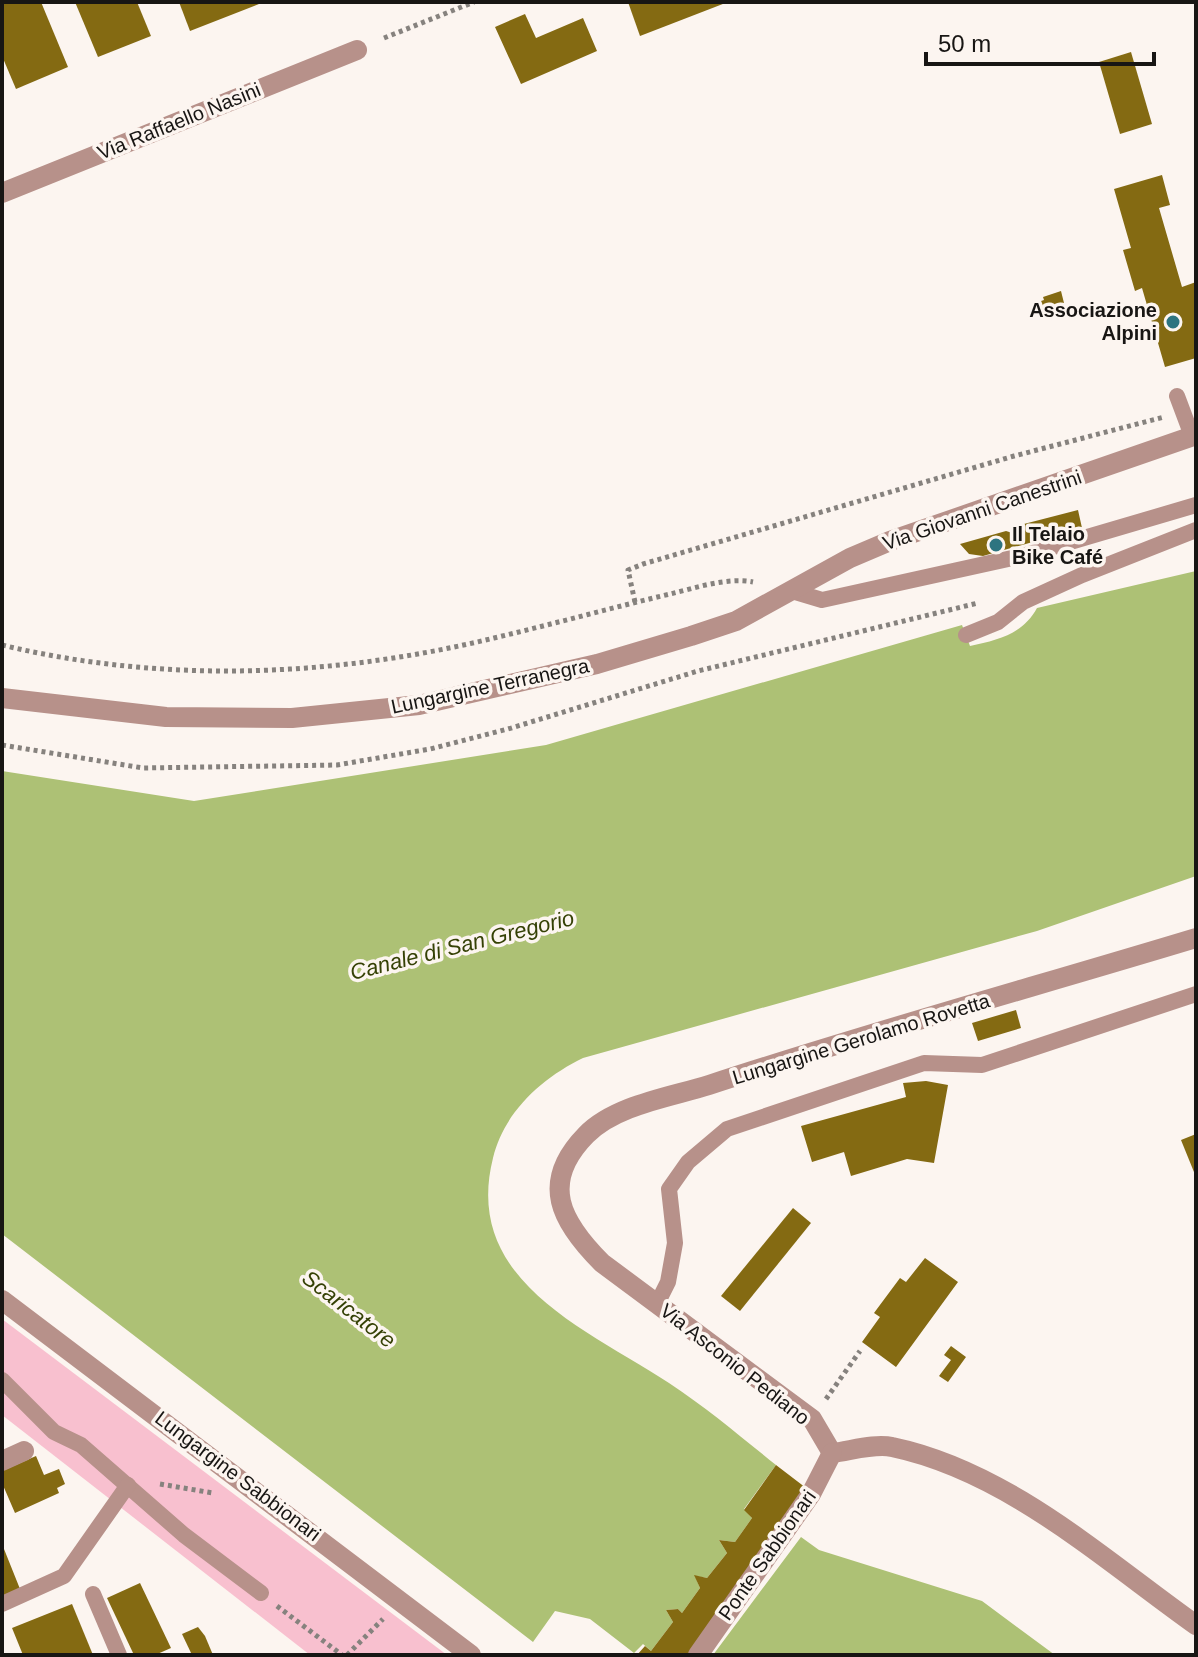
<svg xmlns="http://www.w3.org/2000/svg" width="1198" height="1657" viewBox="0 0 1198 1657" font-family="Helvetica,sans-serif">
<rect width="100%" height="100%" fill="#fcf5f0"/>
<path fill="#f8c0cf" d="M2 1319 447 1655H310L2 1415Z"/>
<g fill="#adc175">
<path d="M1196 571V876L1037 931 583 1058C542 1078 504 1112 493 1158 462 1281 587 1329 669 1383 707 1408 741 1437 776 1465L744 1509 752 1518 735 1542 719 1540 727 1553 707 1578 695 1576 700 1588 682 1613 678 1609 666 1610 673 1622 651 1651 643 1644 634 1653 590 1619 555 1611 533 1642 2 1234V771L194 801 546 745 962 625 970 646C998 640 1023 634 1037 608Z"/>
<path d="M801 1537 819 1550 982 1601 1055 1655H713Z"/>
</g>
<g fill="#846a12">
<path d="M2 2H41L68 67 16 89 2 56Z"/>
<path d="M75 2H137L151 36 98 57Z"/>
<path d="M179 2H264L190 31Z"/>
<path d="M628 2H728L640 36Z"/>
<path d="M525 14 536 38 583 18 597 51 521 84 495 27Z"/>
<path d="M1131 52 1152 124 1120 134 1099 62Z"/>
<path d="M1162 175 1170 205 1159 208 1182 287 1196 282V358L1165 367 1142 288 1135 291 1123 250 1131 248 1114 189Z"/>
<path d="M1061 291 1064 303 1040 310 1038 302 1044 300 1043 297Z"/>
<path d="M1078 510 1082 528 983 556 969 554 960 544 1006 531 1022 536 1020 525Z"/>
<path d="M1016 1010 1021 1028 978 1041 972 1023Z"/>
<path d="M926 1081 948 1085 934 1163 907 1159 851 1176 844 1152 812 1162 801 1126 906 1097 903 1083Z"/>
<path d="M1196 1134V1177L1181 1140Z"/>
<path d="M793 1208 811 1223 740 1311 721 1296Z"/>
<path d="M925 1258 958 1282 896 1367 862 1342 880 1317 874 1313 900 1278 906 1282Z"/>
<path d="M951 1346 966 1357 948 1382 939 1376 951 1360 944 1355Z"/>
<path d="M36 1456 44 1475 59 1469 65 1484 57 1488 59 1493 15 1513 2 1483V1471Z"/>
<path d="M776 1465 810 1491 689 1655H637L645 1646 651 1651 673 1622 666 1610 678 1609 682 1613 700 1588 694 1575 707 1578 727 1553 719 1540 735 1542 752 1518 744 1510Z"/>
<path d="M2 1544 20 1589 2 1597Z"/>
<path d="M140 1583 171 1648 155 1655H134L107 1598Z"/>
<path d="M72 1604 93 1655H23L12 1628Z"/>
<path d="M198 1627 205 1636 213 1655H192L182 1634Z"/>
</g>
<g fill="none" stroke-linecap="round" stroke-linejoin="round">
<g stroke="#86827e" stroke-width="5" stroke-dasharray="4 4" stroke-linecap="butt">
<path d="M384 38 474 2"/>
<path d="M635 602 628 570 643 564 1014 456 1164 417"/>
<path d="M2 645C163 684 334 677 494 638 553 624 611 608 670 594 695 588 727 577 753 582"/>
<path d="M2 745 143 768 337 765 430 749 508 729 698 671 978 603"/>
<path d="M826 1399 860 1351"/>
<path d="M160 1484 213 1493"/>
<path d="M277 1606 342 1655"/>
<path d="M347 1655 383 1619"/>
</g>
<g stroke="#b7918a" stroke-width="16">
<path d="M1177 396 1192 436"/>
<path d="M792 591 822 600 1026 555 1196 505"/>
<path d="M966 635 998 622 1023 602 1082 575 1196 530"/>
<path d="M657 1304 668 1282 675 1243 669 1189 688 1162 727 1129 924 1063 982 1065 1196 994"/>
<path d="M2 1380 54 1432 81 1445 184 1535 261 1593"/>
<path d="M93 1594 119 1655"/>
<path d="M2 1604 64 1576 128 1485"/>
</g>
<g stroke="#b7918a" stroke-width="20">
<path d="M2 193 357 50"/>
<path d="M2 698 166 717 292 718 419 705 597 664 691 636 736 621 850 558 890 541 1196 435"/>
<path d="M2 1300 471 1655"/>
<path d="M832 1453 812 1419 602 1263C561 1222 539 1183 586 1135 615 1105 671 1097 709 1085 870 1032 1034 987 1196 938"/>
<path d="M832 1453C850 1451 875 1443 892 1447 1007 1471 1103 1559 1196 1625"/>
<path d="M2 1461 24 1451"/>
<path d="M698 1655 811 1494 832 1453"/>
</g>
</g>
<g fill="#2d7480" stroke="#fcf5f0" stroke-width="3">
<circle cx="1173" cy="322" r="8"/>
<circle cx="996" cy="545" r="8"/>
</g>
<g text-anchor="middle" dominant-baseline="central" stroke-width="7" stroke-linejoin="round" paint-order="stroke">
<g font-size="20" fill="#181614" stroke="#fcf5f0">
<text transform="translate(179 121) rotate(-22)">Via Raffaello Nasini</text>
<text transform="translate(982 510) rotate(-19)">Via Giovanni Canestrini</text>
<text transform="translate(490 686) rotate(-12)">Lungargine Terranegra</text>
<text transform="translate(861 1039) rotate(-17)">Lungargine Gerolamo Rovetta</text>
<text transform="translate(735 1364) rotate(38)">Via Asconio Pediano</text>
<text transform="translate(238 1476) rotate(37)">Lungargine Sabbionari</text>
<text transform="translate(767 1555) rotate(-55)">Ponte Sabbionari</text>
</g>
<g font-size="20" font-weight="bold" fill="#181614" stroke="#fcf5f0" text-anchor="end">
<text x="1157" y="310">Associazione<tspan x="1157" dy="23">Alpini</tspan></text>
<text x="1012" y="534" text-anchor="start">Il Telaio<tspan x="1012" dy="23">Bike Café</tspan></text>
</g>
<g font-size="22" font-style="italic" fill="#354105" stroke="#fcf5f0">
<text transform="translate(462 945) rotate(-14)">Canale di San Gregorio</text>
<text transform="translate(349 1309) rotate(38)">Scaricatore</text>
</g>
</g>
<rect width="1198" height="1657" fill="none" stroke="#181614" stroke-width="8"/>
<path d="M926 52v12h228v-12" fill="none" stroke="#181614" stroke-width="4"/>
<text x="938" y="52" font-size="24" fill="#181614" stroke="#fcf5f0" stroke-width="6" paint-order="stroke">50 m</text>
</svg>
